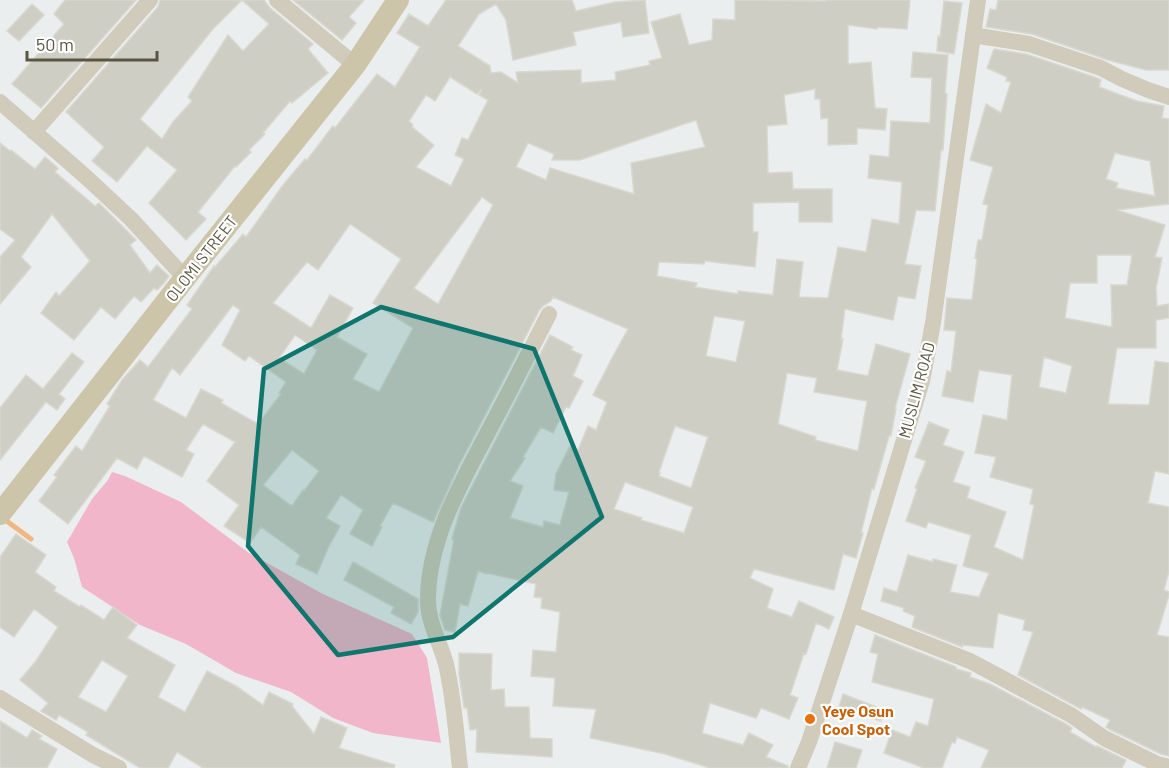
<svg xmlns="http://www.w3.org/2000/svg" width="1169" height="768" viewBox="0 0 1169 768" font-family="Barlow,sans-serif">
<rect width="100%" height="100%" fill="#ebeeef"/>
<path fill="#f1b6c9" d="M112 472 125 476 181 502 249 553 323 594 412 634 427 658 441 743 373 733 333 718 291 692 236 673 186 644 140 625 82 587 74 558 67 542 92 499 108 480Z"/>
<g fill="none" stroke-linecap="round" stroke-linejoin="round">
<path stroke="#f0b880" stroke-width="5" d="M4 519 31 539"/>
</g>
<g fill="#cfcec5" stroke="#d8d8cf" stroke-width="1.5" fill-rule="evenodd">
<path d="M65 0H136L41 108 12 84 64 24 54 14Z"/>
<path d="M160 0H264L270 8 313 44 308 49 328 73 292 103 290 101 263 133 265 134 249 150 251 152 236 167 235 166 198 212 206 219 186 240 149 203 177 170 147 146 117 182 92 161 104 147 66 112 158 7ZM242 0 269 24 243 51 228 35 188 97 192 101 173 122 162 139 140 119 213 29Z"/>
<path d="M293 0H364L349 17 356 23 342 40Z"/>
<path d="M446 0H572L576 11 615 2 645 0 649 33 623 37 621 22 573 32 576 45 513 60 506 20 496 4 479 14 458 46 490 66 491 73 501 72 518 83 516 72 581 70V83L616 80 615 72 650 65 649 61 662 58 651 22 680 14 689 45 712 40 713 19 735 20V0L825 1 826 0H910L907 29 877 27V29L848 25V64L871 62 875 108 887 109 885 130 857 128V144L828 145V118L821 119 820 99H815V89L784 95 787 124 767 126 768 173 792 172 793 189H832V222H799V202L753 203V232H758L755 267 705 261 704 264 659 262 657 276 697 283 695 287 738 294V291L773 295 777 259 803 262 799 297 828 298 838 247 866 252 872 219 899 224 902 182 868 178 870 155 889 157 891 121 930 123 932 78 911 77 913 52 948 55 945 93 947 94 943 150H941L935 211 916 210 905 264 921 266 915 299 898 296 893 320 845 309 841 339H843L837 370 868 376 876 344 910 354 895 408H896L891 436H889L874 489 872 488 861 533H863L856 558 843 554 834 590 754 569 750 578 773 589 767 608 792 617 799 601 834 617 829 629 816 623 806 654 804 653 790 695 798 698 789 719 761 708 756 718 710 703 702 733 743 745 749 733 773 745 766 757 788 766V768H710L665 754 590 738 596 709 553 706 555 678 531 676 533 650 556 652 560 612 541 608 542 598 534 597 536 584 487 573V574L478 571 468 606 460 604 455 632 445 630 440 615 454 540 452 539 461 508 550 335 573 347 571 350 582 355 573 376 583 381 569 408 566 407 553 433 541 427 523 457 525 458 510 481 523 486 510 518 543 527 544 521 560 525 569 492 554 490 556 474 570 446 578 450 588 426 596 430 607 402 593 395 611 360 628 329 553 297 551 301 543 306 540 309 458 467 433 522 393 503 380 526 382 527 372 546 350 534 363 510 341 495 326 518 340 526 328 548 317 574 296 564 300 555 261 527 250 543 224 526 239 505 207 481 235 442 203 424 186 450 194 454 182 477 144 456 137 469 117 458 68 524 39 501 57 477 54 475 76 446 82 451 110 406 107 404 122 380 140 360 148 367 192 309 187 305 214 266 215 267 243 234 246 237 283 185 305 159 307 160 333 126 335 128 377 74 395 87 420 47 397 33 409 14 428 26ZM450 77 477 94 482 89 479 95 488 100 468 140 462 138 455 155 464 159 451 186 416 167 434 145 412 127 413 125 409 121 426 95 435 101ZM696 120 705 147 631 163 634 194 550 168 546 180 516 167 528 143 554 154 552 160H580ZM482 197 493 205 438 304 414 288ZM350 224 401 259 373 303 413 328 379 392 353 379 367 354 337 337 353 308 330 295 311 328 273 303 307 262 318 270ZM233 305 240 310 222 345 245 361 249 356 286 382 279 393 281 394 258 424 221 403 223 400 201 389 186 418 153 400 172 368 180 375ZM714 316 745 321 736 362 706 356ZM295 335 317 350 304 374 279 358ZM787 373 817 378 814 392 867 401 858 451 815 440 816 437 778 424ZM675 426 708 437 691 488 659 476 660 473 659 472ZM292 450 319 471 304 491 303 490 292 506 263 485ZM625 482 693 507 684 533 641 520 642 518 614 509Z"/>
<path d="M998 0H1169V70H1146L1108 60 1032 34 986 27 990 9 996 10Z"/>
<path d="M944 1 962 3 954 54 937 51 938 36 940 37Z"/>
<path d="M32 4 44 15 19 41 7 31Z"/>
<path d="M994 49 1026 54 1097 78 1101 80 1099 87 1137 101 1164 106 1162 118 1169 119V204L1117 210 1165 225 1155 257 1162 258 1156 288 1157 306 1169 304V318L1156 320V348H1117L1108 404 1149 405 1155 361 1169 363V474L1155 471 1148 503 1169 507V571L1164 590 1169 592V595L1157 635 1169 637V756L1161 754 1109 729 1106 727 1110 720 1082 707 1081 709 1018 675 1033 632 1023 630 1025 620 998 613 993 648 962 645V647L912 627 915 616 903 611 904 608 881 601 884 588 897 592 908 555 933 562V559L957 565 950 592 979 597 989 573 963 566 971 535 928 522 926 528 906 521 917 489 915 488 926 461 915 457 929 422 949 430 943 445 964 452 953 482 970 487 967 498 1006 512 994 547 1023 560 1034 505 1030 504 1033 489 990 477 996 457 975 453 983 415 1007 420 1012 375 979 370 973 402 942 396 947 371 951 372 956 331 944 330 947 298 972 300 977 259 975 258 978 240H982L988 205 983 204 993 167 970 160 986 104 1001 113 1011 82 1006 81 1007 77 987 68ZM1115 153 1150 161 1155 196 1116 188 1118 183 1106 179ZM1097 255H1132L1127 285H1111L1112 327 1065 318 1070 283H1097ZM1044 357 1072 366 1066 393 1039 387Z"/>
<path d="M0 143 10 151 11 150 35 169 45 157 58 168 55 172 95 206 99 203 136 240 130 245 150 273 157 265 169 276 164 283 157 290 154 288 141 302 134 296 115 319 101 307 74 340 41 313 56 292 59 296 90 261 52 214 21 257 31 267 0 304V257L15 240 0 229Z"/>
<path d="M72 353 84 362 59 394 65 399 57 410 46 402 0 460V408L26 375 43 389Z"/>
<path d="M16 534 46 555 35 572 56 587 54 591 80 607 81 605 104 620 113 607 137 625 127 638 175 665 158 697 185 712 207 671 236 686 263 705 269 692 293 704 292 706 314 734 321 717 347 728 339 748 395 765 394 768H203L177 752 168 768H140L86 735 88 732 59 715 56 720 41 711 48 703 20 680 36 661 58 627 34 609 14 637 0 627V557ZM102 660 128 676 106 712 78 697Z"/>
<path d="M353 562 418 599V612L411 624 391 613 394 607 344 580Z"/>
<path d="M875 635 956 667V669L971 673 970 677 990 684 1066 724 1072 728 1070 732 1096 747 1097 746 1126 760 1122 768H981L989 750 957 737 955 743 952 742 942 768H924L884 753 892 730 910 737 916 722 928 726 934 699 872 682 878 654 870 652Z"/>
<path d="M459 653 492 654 491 690 504 689 505 707H529L530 738 552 739V757L476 752 477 729 470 730 467 708H464L459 674Z"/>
<path d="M843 694 884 710 881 721 839 707Z"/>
<path d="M0 721 27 738 32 730 42 736 39 739 57 749 47 768H0Z"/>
<path d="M835 742 862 750 856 768H827Z"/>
</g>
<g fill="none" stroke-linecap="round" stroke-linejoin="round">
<g stroke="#d0cbbb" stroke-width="16">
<path d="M277 0 355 65"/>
<path d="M973 35 1029 44 1101 68 1122 79 1148 90 1169 97"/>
<path d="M0 102 86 177 131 219 185 278"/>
<path d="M34 132 150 0"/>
<path d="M851 614 970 661 1071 715 1104 738 1157 764 1169 767"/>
<path d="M0 698 93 755 119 768"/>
<path d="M460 768C456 733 454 698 446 664 440 642 427 621 428 598 429 537 461 484 488 432 509 393 529 353 549 314"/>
<path d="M798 768 809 742 851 614 922 381 933 323 978 0"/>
</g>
<path stroke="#cdc5a9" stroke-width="22" d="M0 514 185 278 355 65 398 0"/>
</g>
<path fill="#0f766e" fill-opacity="0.2" stroke="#0f766e" stroke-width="4.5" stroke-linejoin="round" d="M381 307 534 349 602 517 453 637 338 655 248 546 264 369Z"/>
<circle fill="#e8710a" stroke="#fff" stroke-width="2" cx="810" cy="719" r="6"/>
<g text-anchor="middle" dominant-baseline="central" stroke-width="4.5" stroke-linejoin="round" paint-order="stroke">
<g font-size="16" fill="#5a5543" stroke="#fff">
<text transform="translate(201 258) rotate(-52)">OLOMI STREET</text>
<text transform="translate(916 390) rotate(-75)">MUSLIM ROAD</text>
</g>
<g font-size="16" font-weight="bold" fill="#c56008" stroke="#fff" text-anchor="start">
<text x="822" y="710">Yeye Osun<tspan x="822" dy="18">Cool Spot</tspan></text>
</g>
</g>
<path d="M27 51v9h130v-9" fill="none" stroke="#5a5543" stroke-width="3"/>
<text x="36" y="51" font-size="18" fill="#5a5543" stroke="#ffffff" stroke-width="4.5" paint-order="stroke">50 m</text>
</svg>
